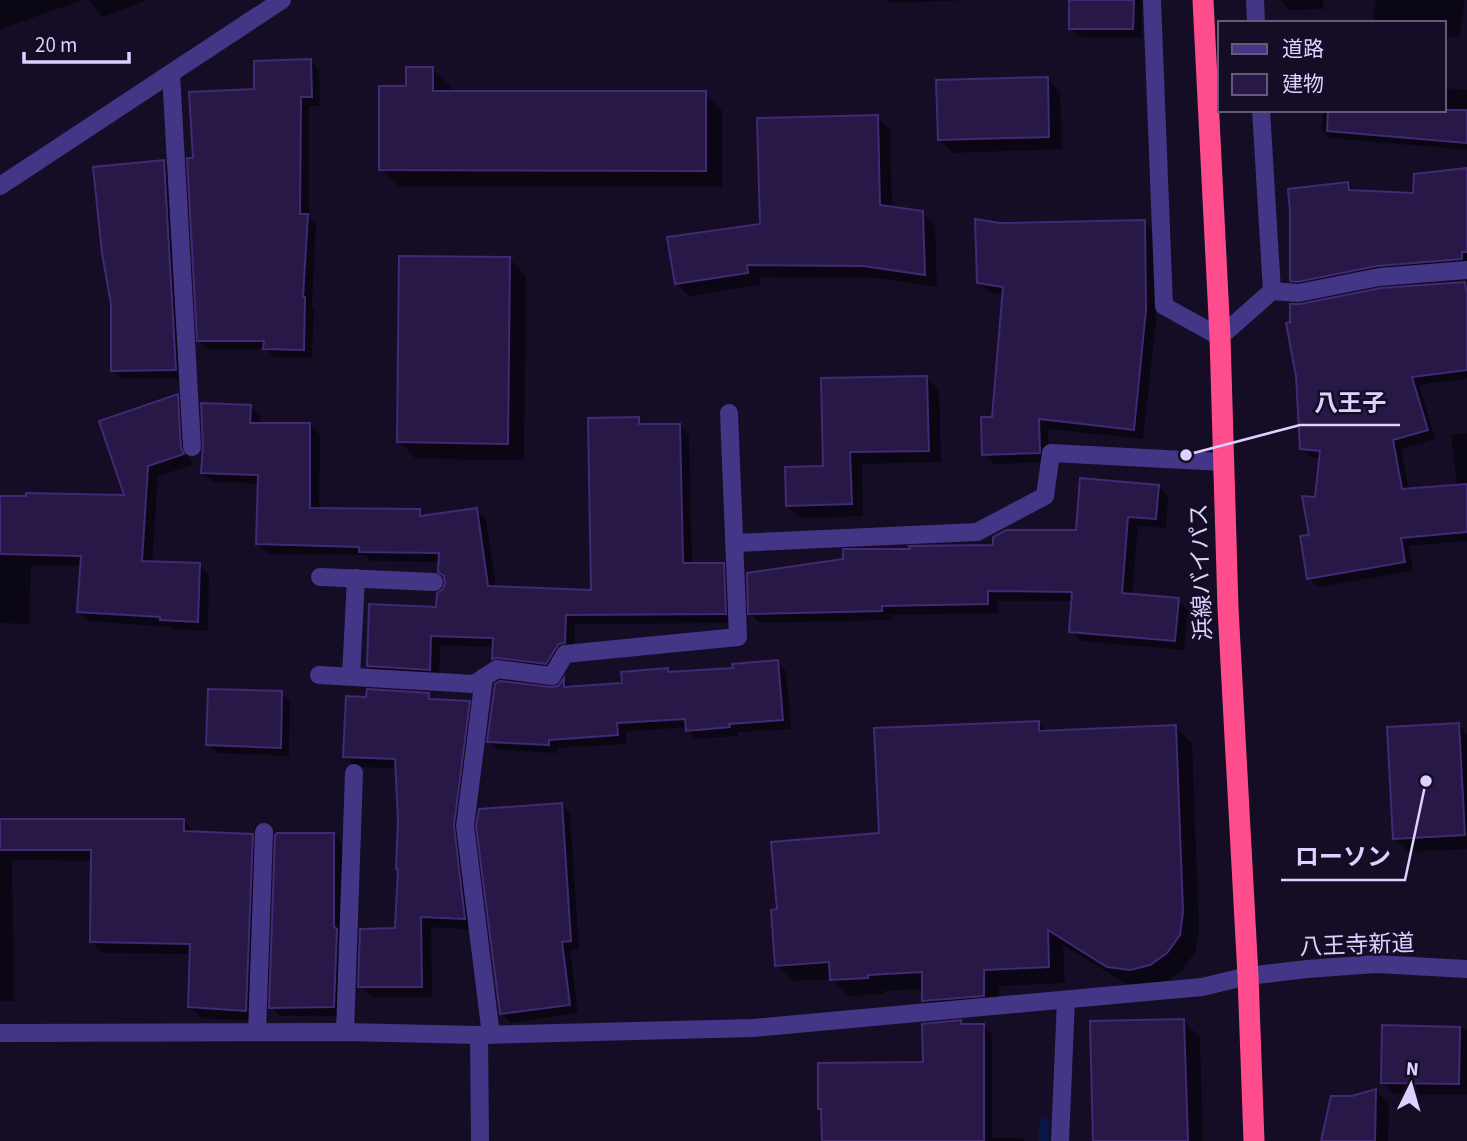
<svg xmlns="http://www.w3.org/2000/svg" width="1467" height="1141" viewBox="0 0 1467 1141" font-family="'Source Sans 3','Noto Sans JP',sans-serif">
<rect width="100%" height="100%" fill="#140d25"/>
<g fill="#0007">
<path d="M0 0H84L0 29Z"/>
<path d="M88 0H148L103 17Z"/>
<path d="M887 0H971L890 3Z"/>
<path d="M1071 0H1142V38L1080 37 1071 28Z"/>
<path d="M1280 0H1323L1324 9 1289 10Z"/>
<path d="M1376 0H1465L1459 38 1444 36V23H1379L1373 17Z"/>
<path d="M310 61 319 70 320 106H309V217L316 225 312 306 314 308 312 358 274 357 266 349 208 350 199 341 195 160 256 91Z"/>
<path d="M432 69 450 86V93H705L722 111V187H399L381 169 408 87Z"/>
<path d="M1047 78 1060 92 1062 149 953 153 939 140Z"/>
<path d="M1444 88 1467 90V150L1330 138 1322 129 1323 110H1444Z"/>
<path d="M877 117 890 130 892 209 922 213 935 226 937 287 877 278 759 277 760 285 689 296 676 283 762 226Z"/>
<path d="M164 162 173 171 184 379H122L113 370 112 304Z"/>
<path d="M1467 170V270L1303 292 1292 280 1347 184 1356 192 1415 195Z"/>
<path d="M1144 221 1154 232 1156 321 1143 439 1048 429 1049 462 994 464 984 454 994 419 1004 295 989 292 978 282 1000 225Z"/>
<path d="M509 258 526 276 524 460 416 459 399 441Z"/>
<path d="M1465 283 1467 286V379L1419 385 1435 439 1401 449 1409 490 1457 486 1451 435 1467 433V541L1409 546 1413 571 1318 587 1309 578 1311 536 1321 458 1310 457 1301 448Z"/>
<path d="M927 378 939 390 941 462 862 464 863 516 800 518 787 506 825 468Z"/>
<path d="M177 396 187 407 190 459 193 465 158 476 152 563 199 565 209 575 208 631 172 629 169 627 89 621 79 611 82 566 31 565 29 624 0 623V497H126Z"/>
<path d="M250 406 260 416 259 425H310L320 435 319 509 419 510 426 517 476 510 486 519 496 588 593 592 639 419 645 426 679 425 689 435 692 565 723 564 733 574 735 623 575 624 574 652 556 673 503 668 494 658V647L440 645 439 679 379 676 369 666 438 608 447 583 440 562 371 561 365 555 268 554 258 544 260 484 213 482 203 473Z"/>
<path d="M1158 486 1168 497 1166 528 1138 526 1132 596 1178 600 1188 610 1184 650 1081 641 1071 631 1073 601H997L998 613 891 615 892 620 760 623 750 613 994 547 1078 532Z"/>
<path d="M777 662 786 671 791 729 738 732V736L696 739 687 730V727L626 732V744L557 748V753L498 750 489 741 551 689 559 687 564 680 573 688 624 685 667 670 671 674 734 669Z"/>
<path d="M281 693 290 702 289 756 217 753 208 744Z"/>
<path d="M429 695 435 701 469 702 480 713 464 837 475 930 431 927 432 997H371L360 986 396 930 400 820 398 768 356 767 345 756Z"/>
<path d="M1038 723 1048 732 1176 727 1192 743 1199 929 1195 952 1183 969 1167 981 1147 986 1125 983 1063 945 1065 983 999 986V1011L940 1017 924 1000V989L884 991V994L848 996 831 979 793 981 777 965 779 911 880 834Z"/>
<path d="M1458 725 1467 734V849L1408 852 1394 838Z"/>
<path d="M562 805 570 814 579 949 570 950 578 1013 511 1023 502 1014Z"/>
<path d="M0 820 184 821 195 832 252 836 263 847 257 1021 201 1018 190 1007 191 954 103 953 92 942 93 861 12 860 14 1001H0Z"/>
<path d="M333 834 342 843V1016H280L271 1007Z"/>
<path d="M1183 1021 1200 1037 1203 1141H1095Z"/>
<path d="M960 1022 964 1026H983L992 1034V1138H1021L1025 1141H823L924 1064Z"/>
<path d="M1384 1027 1467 1029V1095L1394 1094 1383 1082Z"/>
<path d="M1376 1091 1389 1104 1388 1141H1323L1352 1098Z"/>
</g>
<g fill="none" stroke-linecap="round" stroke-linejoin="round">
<path stroke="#071644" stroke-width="10" d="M1044 1123V1141"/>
</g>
<g fill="#271847" stroke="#412974" stroke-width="2">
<path d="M1069 0H1134L1133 29H1069Z"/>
<path d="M311 59 312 97H301L300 214H308L303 297H305L304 350 263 349 264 341H197L187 158H193L189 92 254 89V61Z"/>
<path d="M406 67H433V91H706V171L379 170V86H406Z"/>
<path d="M1048 77 1049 137 938 140 936 80Z"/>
<path d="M1328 110H1467V143L1327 131Z"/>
<path d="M878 115 880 205 923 211 925 275 863 266 747 265 748 273 675 284 667 237 760 224 757 118Z"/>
<path d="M164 160 176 370 111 371V304L102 253 93 167Z"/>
<path d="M1467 168V252H1462V259L1377 266 1297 282 1290 281V212L1288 189 1348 182 1349 190 1413 193 1414 174Z"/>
<path d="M975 219 1000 223 1145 220 1146 310 1134 430 1039 419 1040 453 982 455 981 417H992L1003 287 977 283Z"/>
<path d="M399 256 510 257 508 444 397 442Z"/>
<path d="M1465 282 1467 295V370L1412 377 1428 430 1393 440 1402 489 1467 484V532L1401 538 1405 562 1307 579 1300 536 1309 535 1302 496 1315 497 1320 451 1300 449 1296 376 1286 323 1290 322V304H1300L1381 288Z"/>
<path d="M927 376 929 451 850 452 852 504 786 506 785 467 823 466 821 378Z"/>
<path d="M178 394 181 448 184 454 148 466 142 561 200 563 198 622 160 620V617L77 612 81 556 0 554V496H26V493L124 495 99 421Z"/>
<path d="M201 403 251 405 250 423H310V508L420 509V516L477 508 488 586 591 590 588 418 639 417V424H680L683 563H724L726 614 566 615 565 643 559 644 556 648 546 664 498 658 492 659 493 638 431 636 430 670 367 666 369 604 436 607 437 593 443 589 445 583 444 576 438 572 439 553 359 552V547L256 544 258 475 201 473 203 446Z"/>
<path d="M1080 478 1159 485 1156 519 1128 517 1122 593 1179 598 1175 641 1069 632 1072 592 988 591V604L882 606V611L748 614 747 573 843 559V549H910L909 546 993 545V537L1006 530H1076Z"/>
<path d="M778 660 783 720 729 724 730 727 686 731 685 719 617 723 618 735 549 740V745L487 742 495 684 500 681 551 687 558 686 564 678V687L622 683 621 672 668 668V672L733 668 732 664Z"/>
<path d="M208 689 282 691 281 748 206 745Z"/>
<path d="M367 689 429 693V699L470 701 454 825 465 919 421 917 422 987H358L360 929 395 928 398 869H396L398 820 395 759 343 757 346 696 366 697Z"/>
<path d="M1039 721V731L1176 725 1183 912 1180 935 1167 953 1150 965 1130 970 1107 967 1048 930 1049 967 984 970V996L922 1001V972L868 975V978L830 980 829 962 775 966 771 910 777 909 771 842 879 833 874 728Z"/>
<path d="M1459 723 1465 835 1393 839 1387 727Z"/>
<path d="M562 803 571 941 562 942 570 1005 500 1014 476 826 479 809Z"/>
<path d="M0 819H184V831L253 834 246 1011 188 1007 190 944 90 942 91 850H0Z"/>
<path d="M277 833H334V927L337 929 334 1007 269 1008 275 835Z"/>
<path d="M1184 1019 1188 1141H1093L1090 1021Z"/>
<path d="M961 1020V1024H984V1141H822L821 1109H818V1063L923 1062 922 1024Z"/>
<path d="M1382 1025 1460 1027 1459 1084 1381 1083Z"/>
<path d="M1376 1089 1375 1141H1321L1331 1096H1352Z"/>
</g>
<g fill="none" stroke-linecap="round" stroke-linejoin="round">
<g stroke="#433686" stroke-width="18">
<path d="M1152 0 1164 306 1220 337 1272 291 1298 293 1379 277 1467 270"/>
<path d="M1255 0 1256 23"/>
<path d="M171 74 192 447"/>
<path d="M1261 110 1272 291"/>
<path d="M0 186 282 0"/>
<path d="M735 543 977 532 1045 496 1051 453 1223 462"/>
<path d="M320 577 434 582"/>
<path d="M319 675 474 684 497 669 552 676 565 654 738 637 729 413"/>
<path d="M351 676 356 578"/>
<path d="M484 677 465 826 491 1035"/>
<path d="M257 1032 264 832"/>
<path d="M345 1032 354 773"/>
<path d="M0 1033 345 1032 479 1035 753 1028 1202 987 1248 976 1307 969 1376 964 1467 969"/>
<path d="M479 1035 480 1141"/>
<path d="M1060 1141 1066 1000"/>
</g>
<path stroke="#ff4c8c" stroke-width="21" d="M1203 0 1220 337 1228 608 1248 976 1254 1141"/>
</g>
<g text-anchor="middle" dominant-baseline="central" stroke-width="5" stroke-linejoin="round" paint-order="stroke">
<g font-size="23" fill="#dcd1ff" stroke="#140d25">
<text transform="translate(1201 572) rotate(-92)">浜線バイパス</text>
<text transform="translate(1357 945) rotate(-2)">八王寺新道</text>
</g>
</g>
<path fill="none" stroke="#dcd1ff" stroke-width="2.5" d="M1186 455L1300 425H1400M1426 781L1405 880H1281"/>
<g fill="#dcd1ff" stroke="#140d25" stroke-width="2.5">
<circle cx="1186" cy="455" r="7"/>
<circle cx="1426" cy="781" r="7"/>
</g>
<g font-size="24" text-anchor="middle" font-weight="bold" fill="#dcd1ff" stroke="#140d25" stroke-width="5" stroke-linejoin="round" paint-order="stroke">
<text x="1350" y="411">八王子</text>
<text x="1343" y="865">ローソン</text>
</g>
<rect x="1218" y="21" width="228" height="91" fill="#140d25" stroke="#645b7c" stroke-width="2"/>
<rect x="1232" y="44" width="35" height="10" fill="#433686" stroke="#645b7c" stroke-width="2"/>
<text x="1282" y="56" font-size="21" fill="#dcd1ff">道路</text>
<rect x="1232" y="74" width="35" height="21" fill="#271847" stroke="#645b7c" stroke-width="2"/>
<text x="1282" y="91" font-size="21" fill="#dcd1ff">建物</text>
<g transform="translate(1411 1085) rotate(5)" stroke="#140d25" stroke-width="5" paint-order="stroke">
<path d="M0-5L12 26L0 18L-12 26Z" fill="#dcd1ff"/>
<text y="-10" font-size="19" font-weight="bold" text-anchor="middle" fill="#dcd1ff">N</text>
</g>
<path d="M24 52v10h105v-10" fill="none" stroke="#dcd1ff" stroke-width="3.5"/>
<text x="35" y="52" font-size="21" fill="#dcd1ff" stroke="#140d25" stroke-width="5" paint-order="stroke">20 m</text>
</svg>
